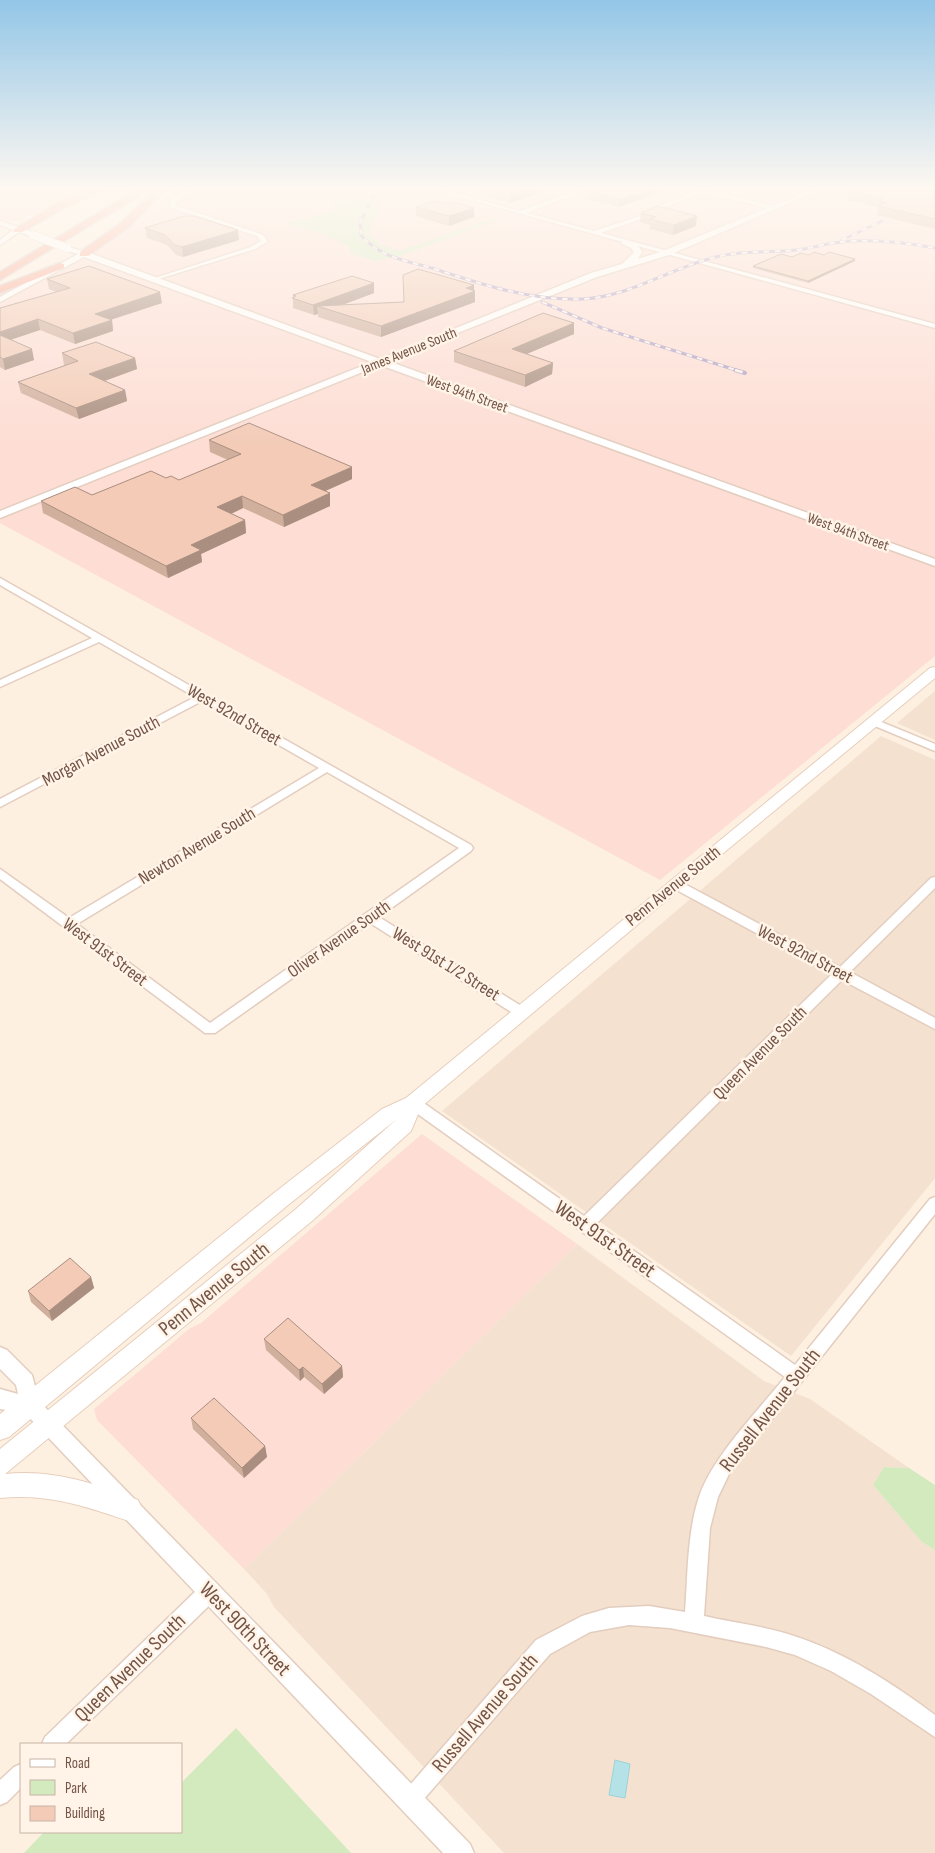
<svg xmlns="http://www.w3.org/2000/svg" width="935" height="1853" viewBox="0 0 935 1853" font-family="'Sofia Sans Condensed',sans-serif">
<rect width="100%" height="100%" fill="#fdf0e0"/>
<g fill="#f4e1cf">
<path d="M935 691V740L897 723Z"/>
<path d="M881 736 935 760V1178L791 1356 442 1111Z"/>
<path d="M577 1244 764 1381 810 1399 909 1468 884 1467 873 1485 922 1542 935 1550V1853H504L274 1607 267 1594 244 1569Z"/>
</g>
<g fill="#fdddd4">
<path d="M0 189H85L20 221H7L0 219Z"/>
<path d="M179 189H935V656L660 880 0 523V302L104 245Z"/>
<path d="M422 1134 577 1244 244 1569 97 1420 94 1409 189 1329 201 1323Z"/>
</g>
<g fill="#d3eabf">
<path d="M362 198H375L381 201C380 205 380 210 378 214 372 224 370 223 370 236L380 244 399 251 495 218 500 219 400 256 375 261 350 253V248C331 233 309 231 286 224L337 209 332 204Z"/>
<path d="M884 1467 909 1468 935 1485V1550L922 1542 873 1485Z"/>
<path d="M236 1728 351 1853H24L44 1832H181V1783Z"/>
</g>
<path fill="#b5e2e6" stroke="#9bd3d8" d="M615 1760 630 1764 625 1798 609 1795Z"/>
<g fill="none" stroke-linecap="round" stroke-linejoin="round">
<g stroke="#e3cdbf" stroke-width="3">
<g id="minor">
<path d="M185 189H191L174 205 261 234 266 238 267 242 255 249 152 281V279L251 247 261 241 257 236 169 207 171 200Z"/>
<path d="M431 189H440L520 211 580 189H588L527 213 594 231 649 213 656 207 698 191 695 189H706L777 207 775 210 704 192 660 209 653 215 601 233 935 324V328Z"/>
<path d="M0 578 471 845 473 848 471 851 379 917 526 1009 528 1012 526 1015H516L370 923 215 1033H205L0 879V869L69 918 319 768 202 701 0 807V799L195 697 99 642 0 687V680L92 638 0 585ZM327 772 459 848 210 1023 77 924Z"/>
<path d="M874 719 935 744V751L870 724 869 722Z"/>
<path d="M935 877V888L850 972 935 1018V1029L842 980 596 1224 795 1365 930 1199 935 1197V1214L730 1472 718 1497 710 1528 704 1616C734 1623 765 1626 794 1636 846 1653 892 1683 935 1715V1737L871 1694 831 1671 795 1655 766 1647 670 1628 629 1625 590 1632 550 1654 417 1807 410 1810 403 1807 400 1800 403 1793 536 1640 582 1616 609 1608 649 1606 685 1612C688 1573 687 1531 700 1494 715 1454 758 1411 785 1377L408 1107 406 1103 408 1099 413 1098 418 1099 584 1216 832 974 671 887 669 884 671 881H679L840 967 931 878Z"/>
<path d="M209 1583 216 1585 218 1592 216 1599 66 1744H42L45 1737 202 1585Z"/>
<path d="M21 1764V1788L7 1802 0 1805V1780L14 1767Z"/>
</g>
</g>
<g stroke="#e3cdbf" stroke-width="3">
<g id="tertiary">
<path d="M813 189H822L669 255 597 277 388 361 935 559V566L380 365 0 518V511L372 362 84 257 0 302V297L78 254 64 250V246L87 252 380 359 591 273 622 264 634 252 631 248 622 244V240L637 244 642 252 638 259 663 251Z"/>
<path d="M0 221 36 233 37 235 33 237 19 232 0 245V240L13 230 0 225Z"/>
<path d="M0 1347 7 1350 32 1375 39 1401 470 1844 474 1853H443L25 1413 0 1409V1389L18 1394 16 1385 0 1369Z"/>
</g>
</g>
<g stroke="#e8cebc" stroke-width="2">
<path id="secondary" d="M935 667V678L681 888 421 1107 411 1131 312 1221 5 1474C51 1469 95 1483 138 1500L142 1509 138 1518 129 1521C85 1506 47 1493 0 1498V1449L296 1209 397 1119 288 1205 9 1437 0 1440V1414L274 1193 382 1109 406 1098 930 668Z"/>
</g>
<g stroke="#dbd3cf" stroke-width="3">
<g id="motorway">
<path d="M92 189H106L66 207 22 232H14L13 230 58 203Z"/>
<path d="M138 189H150L0 280V272Z"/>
<path d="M155 189H166L129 227 88 256H80V252L121 223Z"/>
<path d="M60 263 64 264V268L0 293V286Z"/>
</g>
</g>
<use href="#minor" fill="#fff" fill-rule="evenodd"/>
<use href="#tertiary" fill="#fff" fill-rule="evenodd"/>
<use href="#secondary" fill="#fff" fill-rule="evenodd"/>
<use href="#motorway" fill="#f9a995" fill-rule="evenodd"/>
<g stroke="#b1a0c5" stroke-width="3">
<g id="rail-far1">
<path d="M377 189 360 223 361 235C380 258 408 261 435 269 483 285 532 301 583 299 626 297 665 272 705 260 735 250 765 253 796 250 808 249 821 245 833 243 867 238 902 242 935 248"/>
<path d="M842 240 882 221"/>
<path d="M542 302 602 328 739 371"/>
</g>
</g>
<g stroke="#b1a0c5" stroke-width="4">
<path id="rail" d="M735 370 745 373"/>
</g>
<use href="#rail-far1" stroke="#fff4e7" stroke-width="2" stroke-dasharray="5.5" stroke-linecap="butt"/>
<use href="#rail" stroke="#fff4e7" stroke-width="2.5" stroke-dasharray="8" stroke-linecap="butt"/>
<g stroke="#e3cdbf" stroke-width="9" stroke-linecap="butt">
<path id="tertiary-bridge" d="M33 235 67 248"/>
</g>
<use href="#tertiary-bridge" stroke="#fff" stroke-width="8"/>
</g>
<g fill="#d1af9d">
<path d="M482 189H539V193L510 203 482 195Z"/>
<path d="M668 189 619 207 588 199 589 192Z"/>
<path d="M935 189V229L877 215 878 207 847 200 848 191Z"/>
<path d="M447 204 474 208V217L449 226 416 216V207Z"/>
<path d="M641 213 696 226 673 235 650 229V225L640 222Z"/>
<path d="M145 228 239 240 183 257 176 255 167 245 147 238Z"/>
<path d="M809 255 855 261 808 283 753 268V266L792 257Z"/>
<path d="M47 279 162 303 111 320H112L113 331 75 344 40 330 11 340 34 360 5 370 0 367V308L56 292 49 289Z"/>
<path d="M374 283V293L342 305 404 302 474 291 475 302 381 337 318 317V314L314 315 293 308V295Z"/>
<path d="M574 323V334L527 354 553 363 552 374 525 387 454 362V351Z"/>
<path d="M62 353 135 358 137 369 104 381 125 390 127 401 79 419 21 393 18 382 65 365H64Z"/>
<path d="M209 440 352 479 325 491 330 506 284 527 243 508 231 514 245 520 246 533 201 554 202 562 168 578 43 513 41 501 92 495 166 478 179 480 228 460 210 452Z"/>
<path d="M91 1277 94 1288 52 1321 31 1302 28 1291Z"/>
<path d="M264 1339 342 1366 343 1377 324 1394 304 1377 300 1381 266 1350Z"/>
<path d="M191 1418 265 1446 267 1457 244 1478 193 1429Z"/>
</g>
<g fill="#aa8e80">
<path d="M523 189H539V193L510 203V193Z"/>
<path d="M650 189H668L619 207V200Z"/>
<path d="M474 208V217L449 226V216Z"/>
<path d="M697 216 696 226 673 235 674 225Z"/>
<path d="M238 230 239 240 183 257 182 247Z"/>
<path d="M855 259V261L808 283V281Z"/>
<path d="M374 283V293L329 310 317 306 318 314 314 315 313 305Z"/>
<path d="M474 285V292L475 291V302L381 337V326Z"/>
<path d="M160 292 162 303 97 324 95 314Z"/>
<path d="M38 319 40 330 0 343V332Z"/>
<path d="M112 320 113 331 75 344 73 333Z"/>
<path d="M574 323V334L512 360V349Z"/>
<path d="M32 349 34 360 5 370 3 359Z"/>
<path d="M135 358 137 369 91 386 89 374Z"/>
<path d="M553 363 552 374 525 387V375Z"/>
<path d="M125 390 127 401 79 419 76 408Z"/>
<path d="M352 467V479L312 497 311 485Z"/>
<path d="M330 493V506L284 527 283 515Z"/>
<path d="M242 496 243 508 218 520 217 507Z"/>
<path d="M245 520 246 533 201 554 202 562 168 578 166 566 191 545Z"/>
<path d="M91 1277 94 1288 52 1321 49 1311Z"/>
<path d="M342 1366 343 1377 324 1394 322 1384Z"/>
<path d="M303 1367 304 1377 300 1381 299 1370Z"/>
<path d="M265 1446 267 1457 244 1478 242 1468Z"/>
</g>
<g fill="#f3cbb7" stroke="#aa8e80">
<path d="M494 189H523L510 193Z"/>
<path d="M600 189H650L619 200 589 192Z"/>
<path d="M853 189H935V219L878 206 887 202 879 201 883 199 848 191Z"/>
<path d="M434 201 447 204 454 202 474 208 449 216 416 207Z"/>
<path d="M658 206 697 216 674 225 650 219 656 217 641 213Z"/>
<path d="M184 216H195L238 230 182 247 175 245 165 235 145 228Z"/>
<path d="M814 252 824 255 829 252 855 259 808 281 753 266 781 254 792 257 801 253 809 255Z"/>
<path d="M89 266 160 292 95 314 112 320 73 333 38 319 0 332V308L70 288 47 279Z"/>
<path d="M418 269 474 285 466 288 475 291 381 326 317 306 404 302 403 275Z"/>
<path d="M352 276 374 283 313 305 292 298 296 296 293 295Z"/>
<path d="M543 313 574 323 512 349 553 363 525 375 454 351Z"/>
<path d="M0 335 32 349 3 359 0 357Z"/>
<path d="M96 342 135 358 89 374 125 390 76 408 18 382 78 361 62 353Z"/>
<path d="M249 423 352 467 311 485 330 493 283 515 242 496 217 507 245 520 191 545 201 550 166 566 41 501 75 487 92 495 151 471 166 478 171 476 179 480 241 454 209 440Z"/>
<path d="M70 1258 91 1277 49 1311 28 1291Z"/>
<path d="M288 1318 342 1366 322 1384 303 1367 299 1370 264 1339Z"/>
<path d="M214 1398 265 1446 242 1468 191 1418Z"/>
</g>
<linearGradient id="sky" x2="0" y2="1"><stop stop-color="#93c6e7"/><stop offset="0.42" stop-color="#fef8f1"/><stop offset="1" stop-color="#fef8f1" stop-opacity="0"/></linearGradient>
<rect width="935" height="448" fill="url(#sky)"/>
<g text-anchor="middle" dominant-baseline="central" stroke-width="5" stroke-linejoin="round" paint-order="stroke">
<g font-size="15" fill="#745447" stroke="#fff4e7">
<text transform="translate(409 351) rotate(-22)">James Avenue South</text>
<text transform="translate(467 394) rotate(20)">West 94th Street</text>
<text transform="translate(848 532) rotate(20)">West 94th Street</text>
</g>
<g font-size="18" fill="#745447" stroke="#fff4e7">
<text transform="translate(234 715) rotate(30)">West 92nd Street</text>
<text transform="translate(101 751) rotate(-28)">Morgan Avenue South</text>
<text transform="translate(197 846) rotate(-31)">Newton Avenue South</text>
<text transform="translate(673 886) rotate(-39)">Penn Avenue South</text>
<text transform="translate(339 939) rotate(-35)">Oliver Avenue South</text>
<text transform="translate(105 952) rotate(37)">West 91st Street</text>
<text transform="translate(805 954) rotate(28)">West 92nd Street</text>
<text transform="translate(446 964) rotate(32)">West 91st 1/2 Street</text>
<text transform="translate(760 1053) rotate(-45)">Queen Avenue South</text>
</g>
<g font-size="21" fill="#745447" stroke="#fff4e7">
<text transform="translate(605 1239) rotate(35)">West 91st Street</text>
<text transform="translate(214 1289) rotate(-39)">Penn Avenue South</text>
<text transform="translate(770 1410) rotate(-52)">Russell Avenue South</text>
<text transform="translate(245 1629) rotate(46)">West 90th Street</text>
<text transform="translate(130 1668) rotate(-44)">Queen Avenue South</text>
<text transform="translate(485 1713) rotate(-49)">Russell Avenue South</text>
</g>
</g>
<rect x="20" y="1743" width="162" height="90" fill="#fff4e7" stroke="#c7b4a7"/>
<rect x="30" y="1759" width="25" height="8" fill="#ffffff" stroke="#c7b4a7"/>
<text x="65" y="1768" font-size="15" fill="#745447">Road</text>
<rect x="30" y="1780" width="25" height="15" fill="#d3eabf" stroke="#c7b4a7"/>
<text x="65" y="1793" font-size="15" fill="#745447">Park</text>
<rect x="30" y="1806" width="25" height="15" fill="#f3cbb7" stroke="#c7b4a7"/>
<text x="65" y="1818" font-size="15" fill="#745447">Building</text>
</svg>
